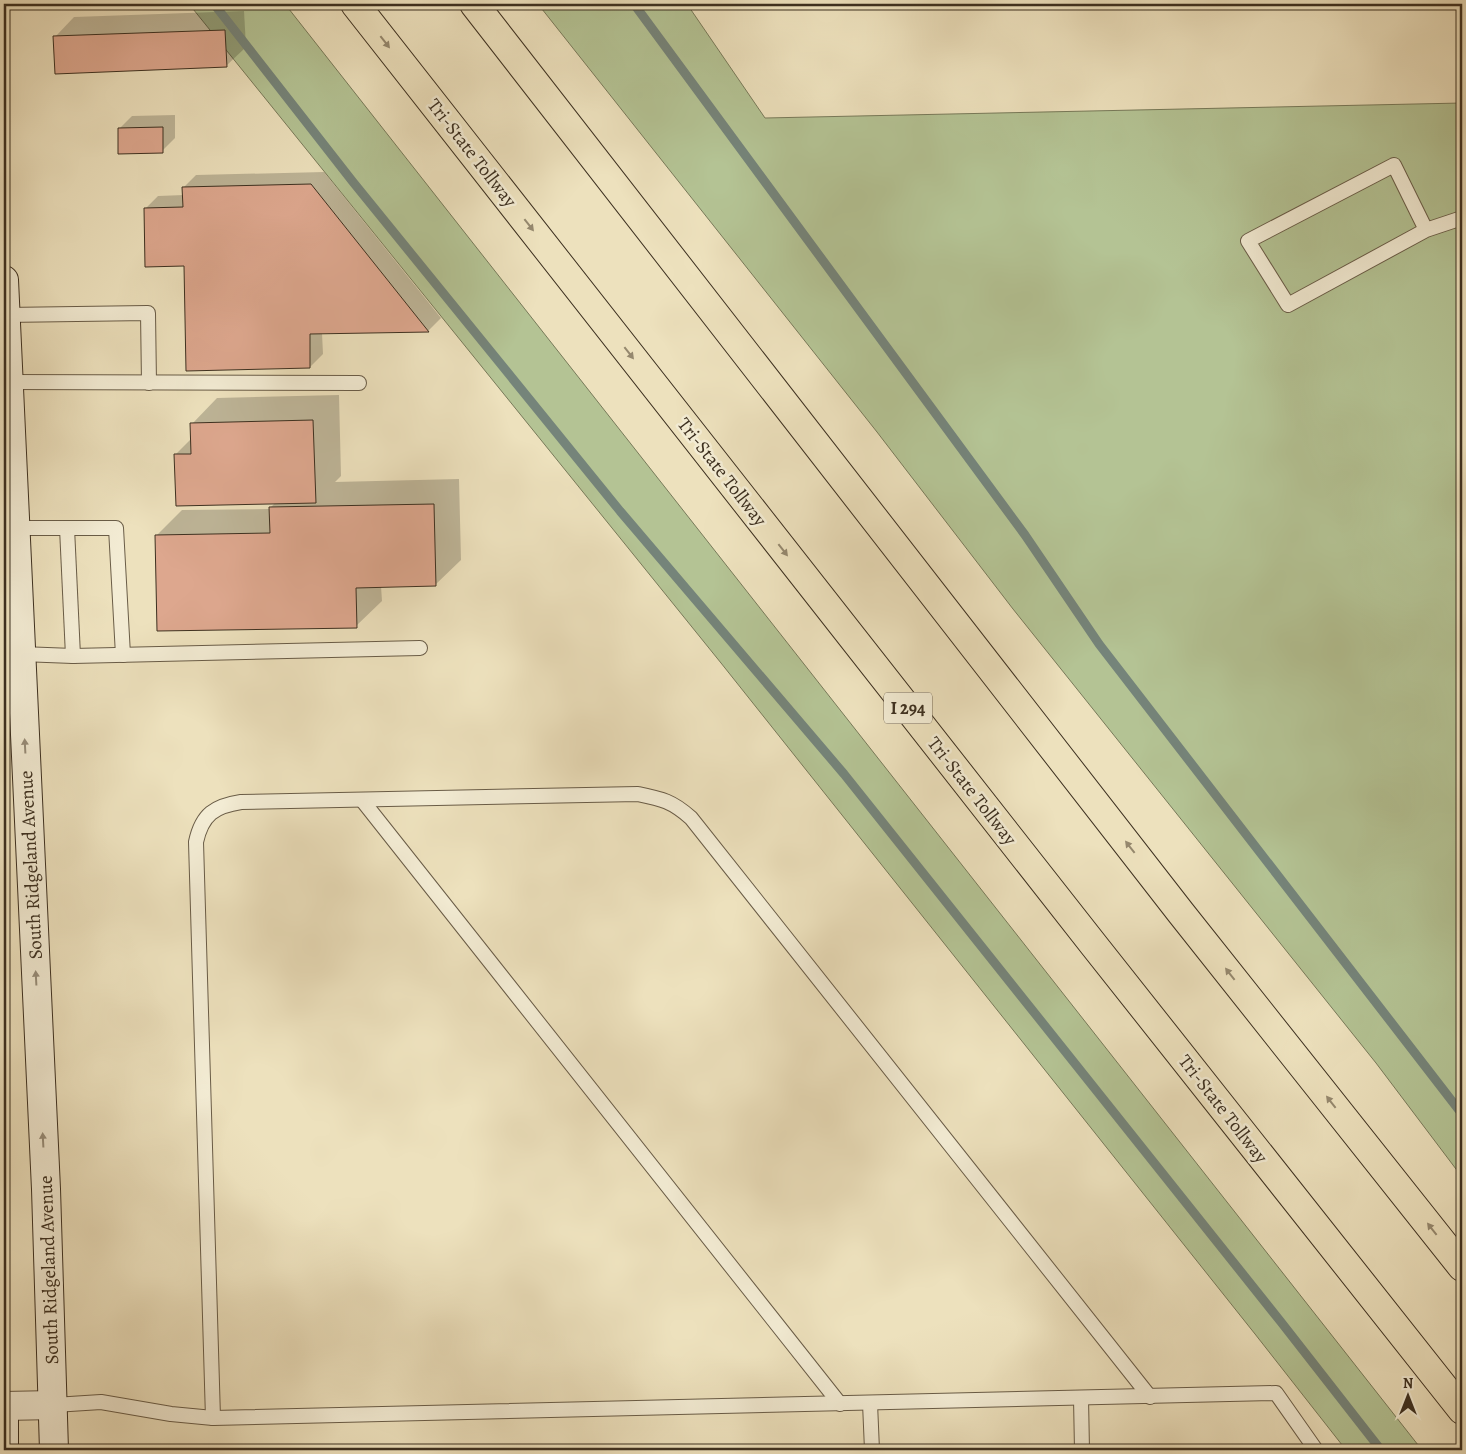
<svg xmlns="http://www.w3.org/2000/svg" width="1466" height="1454" viewBox="0 0 1466 1454" font-family="Alegreya,serif">
<rect width="100%" height="100%" fill="#ede1bd"/>
<filter id="stains"><feTurbulence type="fractalNoise" baseFrequency=".004" numOctaves="4"/><feColorMatrix values="0 0 0 0 .2 0 0 0 0 .09 0 0 0 0 .02 0 0 0 .5 -.17"/></filter>
<radialGradient id="worn" r=".72"><stop offset=".6" stop-color="#630" stop-opacity="0"/><stop offset="1" stop-color="#630" stop-opacity=".3"/></radialGradient>
<g fill="#b4c394" stroke="#787a5a">
<path d="M189 4H285L1422 1450H1346L1255 1334 721 663Z"/>
<path d="M538 4H687L765 118 1462 103V1177L1376 1063 1013 609 877 432Z"/>
</g>
<g fill="#0003">
<path d="M244 11 246 47 226 66 55 37 74 17Z"/>
<path d="M175 115V138L162 151 119 129 132 116Z"/>
<path d="M324 172 441 318 428 331 322 333 323 354 310 367 186 265 145 209 158 196 184 195 183 188 196 175Z"/>
<path d="M339 395 341 476 335 482 459 479 461 560 435 585 381 586 382 601 356 626 156 536 182 510 269 509 276 502 175 455 192 438V424L217 398Z"/>
</g>
<g fill="none" stroke-linecap="round" stroke-linejoin="round">
<g stroke="#75847a" stroke-width="9">
<path d="M214 4 353 182 620 511 844 774 1281 1322 1381 1450"/>
<path d="M634 4 1025 535 1099 644 1462 1114"/>
</g>
</g>
<g fill="#dda78e" stroke="#3d3020">
<path d="M225 30 227 67 55 74 53 36Z"/>
<path d="M163 127V153L118 154V128Z"/>
<path d="M311 184 429 332 310 334V368L186 371 184 266 145 267 144 208 183 207 182 187Z"/>
<path d="M313 420 316 503 176 506 174 454H191L190 423Z"/>
<path d="M434 504 436 586 356 588 357 628 157 631 155 535 270 533 269 507Z"/>
</g>
<g fill="none" stroke-linecap="round" stroke-linejoin="round">
<g stroke="#695c47" stroke-width="16">
<g id="lane">
<path d="M1426 230 1394 165 1248 241 1288 305 1426 230 1462 218"/>
<path d="M5 315 148 313 149 383"/>
<path d="M9 382 359 383"/>
<path d="M15 528H116L123 655"/>
<path d="M67 528 73 656"/>
<path d="M21 654 73 656 420 648"/>
<path d="M362 800 840 1404"/>
<path d="M1081 1398 1082 1450"/>
<path d="M870 1403 872 1450"/>
<path d="M54 1405 101 1402 171 1414 213 1418 1276 1393 1316 1450"/>
<path d="M213 1418 196 842C202 814 215 806 241 802L638 794C662 799 672 801 691 818L1150 1397"/>
</g>
</g>
<g stroke="#695c47" stroke-width="30">
<path id="street" d="M4 1406 54 1405"/>
</g>
<g stroke="#3d3020" stroke-width="30">
<g id="secondary">
<path d="M4 280 46 1189 54 1450"/>
<path d="M4 1414V1450"/>
</g>
</g>
<g stroke="#3d3020" stroke-width="30">
<g id="highway">
<path d="M355 4 1093 944 1462 1410"/>
<path d="M474 4 1181 913 1462 1267"/>
</g>
</g>
<use href="#lane" stroke="#f3ecd4" stroke-width="14"/>
<use href="#street" stroke="#f3ecd4" stroke-width="28"/>
<use href="#secondary" stroke="#f3ecd4" stroke-width="28"/>
<use href="#highway" stroke="#ede1bd" stroke-width="28"/>
</g>
<defs><path id="oneway-solid" d="M-6-.8H1V-3.2L6.5 0L1 3.2V.8H-6Z" transform="scale(1.25)"/></defs>
<g fill="#95886e">
<use href="#oneway-solid" transform="translate(385 42) rotate(52)"/>
<use href="#oneway-solid" transform="translate(529 225) rotate(52)"/>
<use href="#oneway-solid" transform="translate(629 353) rotate(52)"/>
<use href="#oneway-solid" transform="translate(783 550) rotate(52)"/>
<use href="#oneway-solid" transform="translate(1130 847) rotate(-128)"/>
<use href="#oneway-solid" transform="translate(1230 974) rotate(-128)"/>
<use href="#oneway-solid" transform="translate(1331 1102) rotate(-128)"/>
<use href="#oneway-solid" transform="translate(1432 1229) rotate(-128)"/>
</g>
<g fill="#988e7a">
<use href="#oneway-solid" transform="translate(25 746) rotate(-93)"/>
<use href="#oneway-solid" transform="translate(36 978) rotate(-93)"/>
<use href="#oneway-solid" transform="translate(43 1140) rotate(-93)"/>
</g>
<g text-anchor="middle" dominant-baseline="central" stroke-width="5" stroke-linejoin="round" paint-order="stroke">
<rect fill="#f3ecd4" stroke="#746856" stroke-width="1" x="884" y="692.5" width="48" height="31" rx="4"/>
<g font-size="18" font-weight="bold" fill="#3d3020">
<text x="908" y="708">I 294</text>
</g>
<g font-size="19" fill="#3d3020" stroke="#f3ecd4">
<text transform="translate(472 153) rotate(52)">Tri-State Tollway</text>
<text transform="translate(722 472) rotate(52)">Tri-State Tollway</text>
<text transform="translate(972 791) rotate(52)">Tri-State Tollway</text>
<text transform="translate(31 865) rotate(-93)">South Ridgeland Avenue</text>
<text transform="translate(1223 1109) rotate(52)">Tri-State Tollway</text>
<text transform="translate(49 1270) rotate(-92)">South Ridgeland Avenue</text>
</g>
</g>
<rect width="1466" height="1454" fill="none" stroke="#ede1bd" stroke-width="20"/>
<rect x="5" y="5" width="1456" height="1444" fill="none" stroke="#3d3020" stroke-width="2.5"/>
<rect x="10" y="10" width="1446" height="1434" fill="none" stroke="#3d3020"/>
<g transform="translate(1408 1396)" stroke="#f3ecd4" stroke-width="4" paint-order="stroke">
<path d="M0-4L9 19L0 12L-9 19Z" fill="#3d3020"/>
<text y="-8" font-size="14" font-weight="bold" text-anchor="middle" fill="#3d3020">N</text>
</g>
<rect width="100%" height="100%" filter="url(#stains)"/>
<rect width="100%" height="100%" fill="url(#worn)"/>
</svg>
